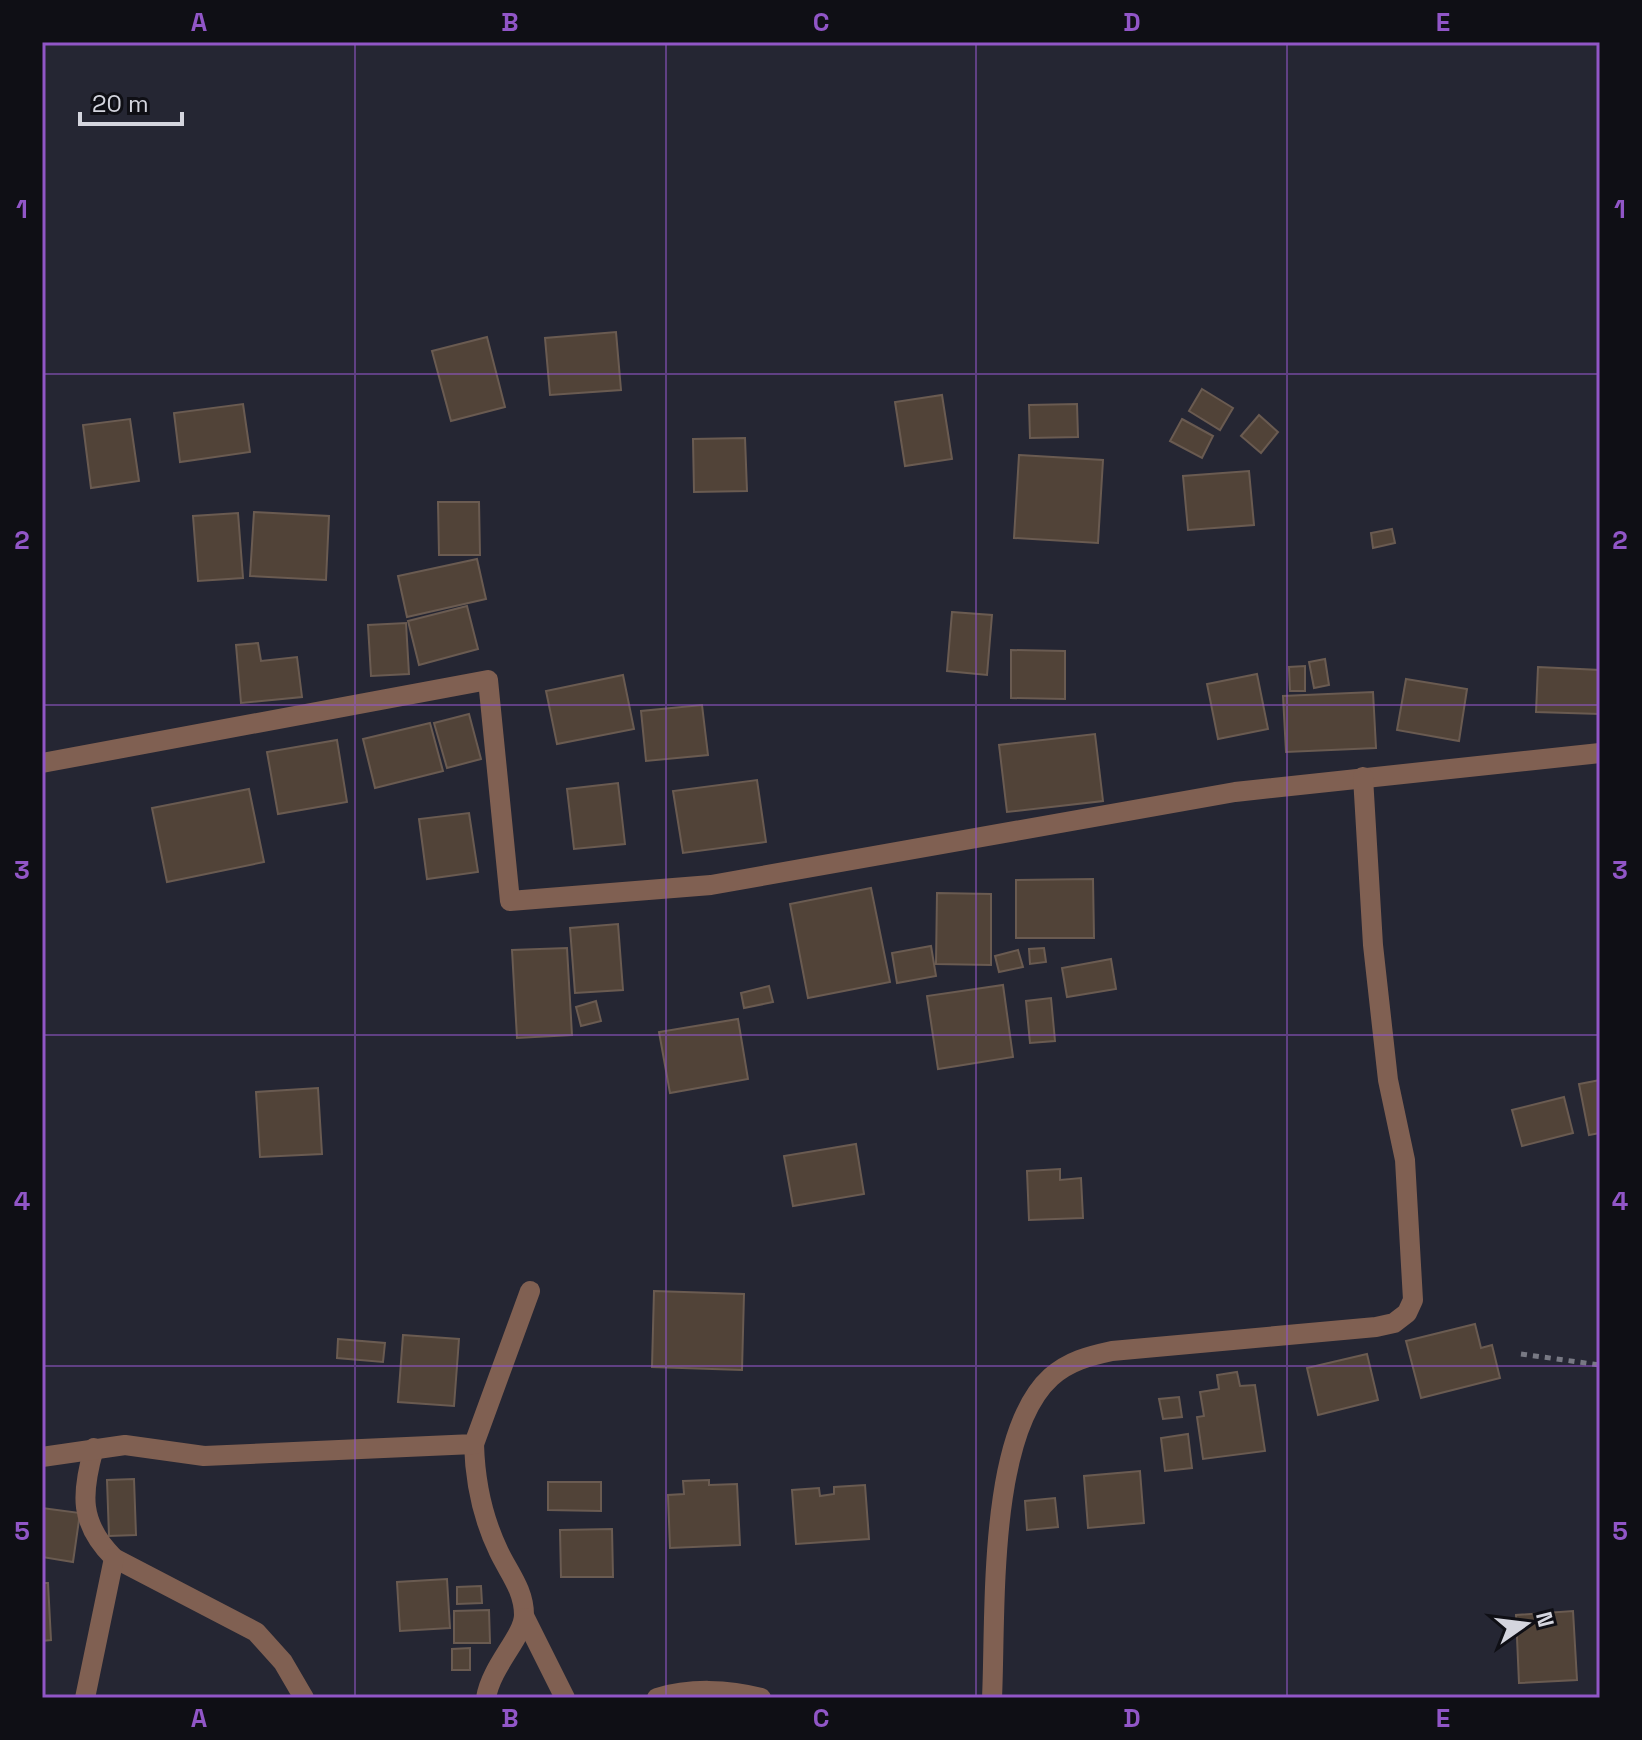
<svg xmlns="http://www.w3.org/2000/svg" width="1642" height="1740" viewBox="0 0 1642 1740" font-family="'Space Grotesk',sans-serif">
<rect width="100%" height="100%" fill="#252633"/>
<g fill="#514338" stroke="#6a5b51" stroke-width="2">
<path d="M616 332 621 390 550 395 545 338Z"/>
<path d="M487 337 505 407 451 421 432 351Z"/>
<path d="M1202 389 1233 408 1220 430 1189 411Z"/>
<path d="M942 395 952 459 905 466 895 402Z"/>
<path d="M243 404 250 452 180 462 174 413Z"/>
<path d="M1077 404 1078 437 1030 438 1029 405Z"/>
<path d="M1259 415 1278 432 1261 453 1241 436Z"/>
<path d="M130 419 139 481 91 488 83 425Z"/>
<path d="M1182 419 1213 436 1202 458 1170 441Z"/>
<path d="M745 438 747 491 694 492 693 439Z"/>
<path d="M1019 455 1103 460 1098 543 1014 538Z"/>
<path d="M1249 471 1254 525 1188 530 1183 476Z"/>
<path d="M438 502H479L480 555H439Z"/>
<path d="M254 512 329 516 326 580 250 576Z"/>
<path d="M238 513 243 578 198 581 193 516Z"/>
<path d="M1392 529 1395 543 1373 548 1371 533Z"/>
<path d="M477 559 486 599 407 617 398 576Z"/>
<path d="M467 606 478 649 419 665 408 621Z"/>
<path d="M952 612 992 615 987 675 947 671Z"/>
<path d="M406 623 409 674 371 676 368 625Z"/>
<path d="M258 643 261 661 297 657 302 697 241 703 236 645Z"/>
<path d="M1011 650 1065 651V699L1011 698Z"/>
<path d="M1325 659 1329 685 1314 688 1309 662Z"/>
<path d="M1305 666V691H1290L1289 667Z"/>
<path d="M1538 667 1600 670V714L1536 712Z"/>
<path d="M1257 674 1268 729 1218 739 1207 684Z"/>
<path d="M623 675 634 729 557 744 546 691Z"/>
<path d="M1406 679 1467 689 1459 741 1397 730Z"/>
<path d="M1373 692 1376 748 1286 752 1283 696Z"/>
<path d="M702 705 708 755 646 761 641 711Z"/>
<path d="M469 714 481 759 447 768 434 723Z"/>
<path d="M430 723 443 771 375 788 363 739Z"/>
<path d="M1095 734 1103 801 1007 812 999 745Z"/>
<path d="M337 740 347 802 278 814 267 752Z"/>
<path d="M757 780 766 842 683 853 673 791Z"/>
<path d="M618 783 625 844 574 849 567 789Z"/>
<path d="M249 789 264 862 167 882 152 808Z"/>
<path d="M469 813 478 872 427 879 419 819Z"/>
<path d="M1093 879 1094 938H1016V880Z"/>
<path d="M871 888 890 982 808 998 790 904Z"/>
<path d="M937 893 991 894V965L936 964Z"/>
<path d="M618 924 623 990 575 993 570 928Z"/>
<path d="M931 946 936 976 897 983 892 953Z"/>
<path d="M567 948 572 1035 517 1038 512 950Z"/>
<path d="M1044 948 1046 962 1030 964 1029 949Z"/>
<path d="M1018 950 1023 967 999 972 995 956Z"/>
<path d="M1111 959 1116 989 1067 997 1062 968Z"/>
<path d="M1003 985 1013 1057 938 1069 927 996Z"/>
<path d="M769 986 773 1002 744 1008 741 993Z"/>
<path d="M1051 998 1055 1041 1030 1043 1026 1001Z"/>
<path d="M596 1001 601 1021 581 1026 576 1007Z"/>
<path d="M738 1019 748 1079 670 1093 659 1032Z"/>
<path d="M1600 1080V1133L1589 1135 1579 1084Z"/>
<path d="M318 1088 322 1154 260 1157 256 1092Z"/>
<path d="M1564 1097 1573 1133 1522 1146 1512 1110Z"/>
<path d="M856 1144 864 1194 793 1206 784 1156Z"/>
<path d="M1060 1169V1180L1081 1178 1083 1218 1029 1220 1027 1171Z"/>
<path d="M654 1291 744 1294 742 1370 652 1367Z"/>
<path d="M1475 1324 1481 1348 1492 1345 1500 1378 1421 1398 1406 1341Z"/>
<path d="M403 1335 459 1339 454 1406 398 1402Z"/>
<path d="M338 1339 385 1343 383 1362 337 1358Z"/>
<path d="M1367 1354 1378 1400 1318 1415 1307 1368Z"/>
<path d="M1237 1372 1240 1386 1255 1385 1265 1451 1203 1459 1197 1417 1204 1416 1200 1392 1219 1389 1217 1375Z"/>
<path d="M1179 1397 1182 1417 1163 1419 1159 1399Z"/>
<path d="M1188 1434 1192 1468 1165 1471 1161 1438Z"/>
<path d="M1140 1471 1144 1523 1088 1528 1084 1476Z"/>
<path d="M134 1479 136 1535 109 1536 107 1480Z"/>
<path d="M709 1480V1485L737 1484 740 1545 670 1548 668 1495 684 1494 683 1481Z"/>
<path d="M548 1482H601V1511L548 1510Z"/>
<path d="M865 1485 869 1539 796 1544 792 1490 819 1488 820 1496 834 1494V1487Z"/>
<path d="M1055 1498 1058 1527 1027 1530 1025 1501Z"/>
<path d="M42 1508 80 1513 73 1562 42 1557Z"/>
<path d="M612 1529 613 1577H561L560 1530Z"/>
<path d="M447 1579 450 1628 400 1631 397 1582Z"/>
<path d="M42 1583H48L51 1640 42 1641Z"/>
<path d="M481 1586 482 1603 457 1604V1587Z"/>
<path d="M489 1610 490 1643H454V1611Z"/>
<path d="M1573 1611 1577 1680 1519 1683 1516 1615Z"/>
<path d="M470 1648V1670H452V1649Z"/>
</g>
<g fill="none" stroke-linecap="round" stroke-linejoin="round">
<path stroke="#787984" stroke-width="5" stroke-dasharray="6 6" stroke-linecap="butt" d="M1521 1354 1600 1365"/>
<g stroke="#806052" stroke-width="20">
<path d="M42 763 488 680 510 901 711 885 1235 792 1600 753"/>
<path d="M474 1444C475 1480 483 1519 499 1552 509 1573 524 1590 524 1615 524 1636 491 1666 486 1698"/>
<path d="M94 1448C81 1494 79 1523 114 1558L256 1632 283 1662 304 1698"/>
<path d="M42 1457 125 1445 204 1456 474 1444 530 1291"/>
<path d="M525 1618 565 1698"/>
<path d="M85 1698 114 1558"/>
<path d="M657 1698C689 1688 728 1689 761 1698"/>
<path d="M992 1698C996 1615 987 1435 1051 1377 1069 1361 1089 1356 1112 1351L1376 1327 1394 1323 1407 1313 1413 1300 1405 1160 1388 1080 1373 945 1363 777"/>
</g>
</g>
<path fill="none" stroke="#9156c7" stroke-width="2" stroke-opacity="0.55" d="M355 42V1698M666 42V1698M976 42V1698M1287 42V1698M42 374H1600M42 705H1600M42 1035H1600M42 1366H1600"/>
<rect width="1642" height="1740" fill="none" stroke="#0f0f15" stroke-width="88"/>
<g transform="translate(1526 1624) rotate(76)" stroke="#0f0f15" stroke-width="6" paint-order="stroke">
<path d="M0-6L14 30L0 20L-14 30Z" fill="#d4d5de"/>
<text y="-12" font-size="22" font-weight="bold" text-anchor="middle" fill="#d4d5de">N</text>
</g>
<path d="M80 112v12h102v-12" fill="none" stroke="#d4d5de" stroke-width="4"/>
<text x="92" y="112" font-size="24" fill="#d4d5de" stroke="#0f0f15" stroke-width="6" paint-order="stroke">20 m</text>
<rect x="44" y="44" width="1554" height="1652" fill="none" stroke="#9156c7" stroke-width="3"/>
<g font-size="26" text-anchor="middle" font-weight="bold" fill="#9156c7">
<text x="199" y="31">A</text>
<text x="510" y="31">B</text>
<text x="821" y="31">C</text>
<text x="1132" y="31">D</text>
<text x="1443" y="31">E</text>
<text x="22" y="218">1</text>
<text x="1620" y="218">1</text>
<text x="22" y="549">2</text>
<text x="1620" y="549">2</text>
<text x="22" y="879">3</text>
<text x="1620" y="879">3</text>
<text x="22" y="1210">4</text>
<text x="1620" y="1210">4</text>
<text x="22" y="1540">5</text>
<text x="1620" y="1540">5</text>
<text x="199" y="1727">A</text>
<text x="510" y="1727">B</text>
<text x="821" y="1727">C</text>
<text x="1132" y="1727">D</text>
<text x="1443" y="1727">E</text>
</g>
</svg>
